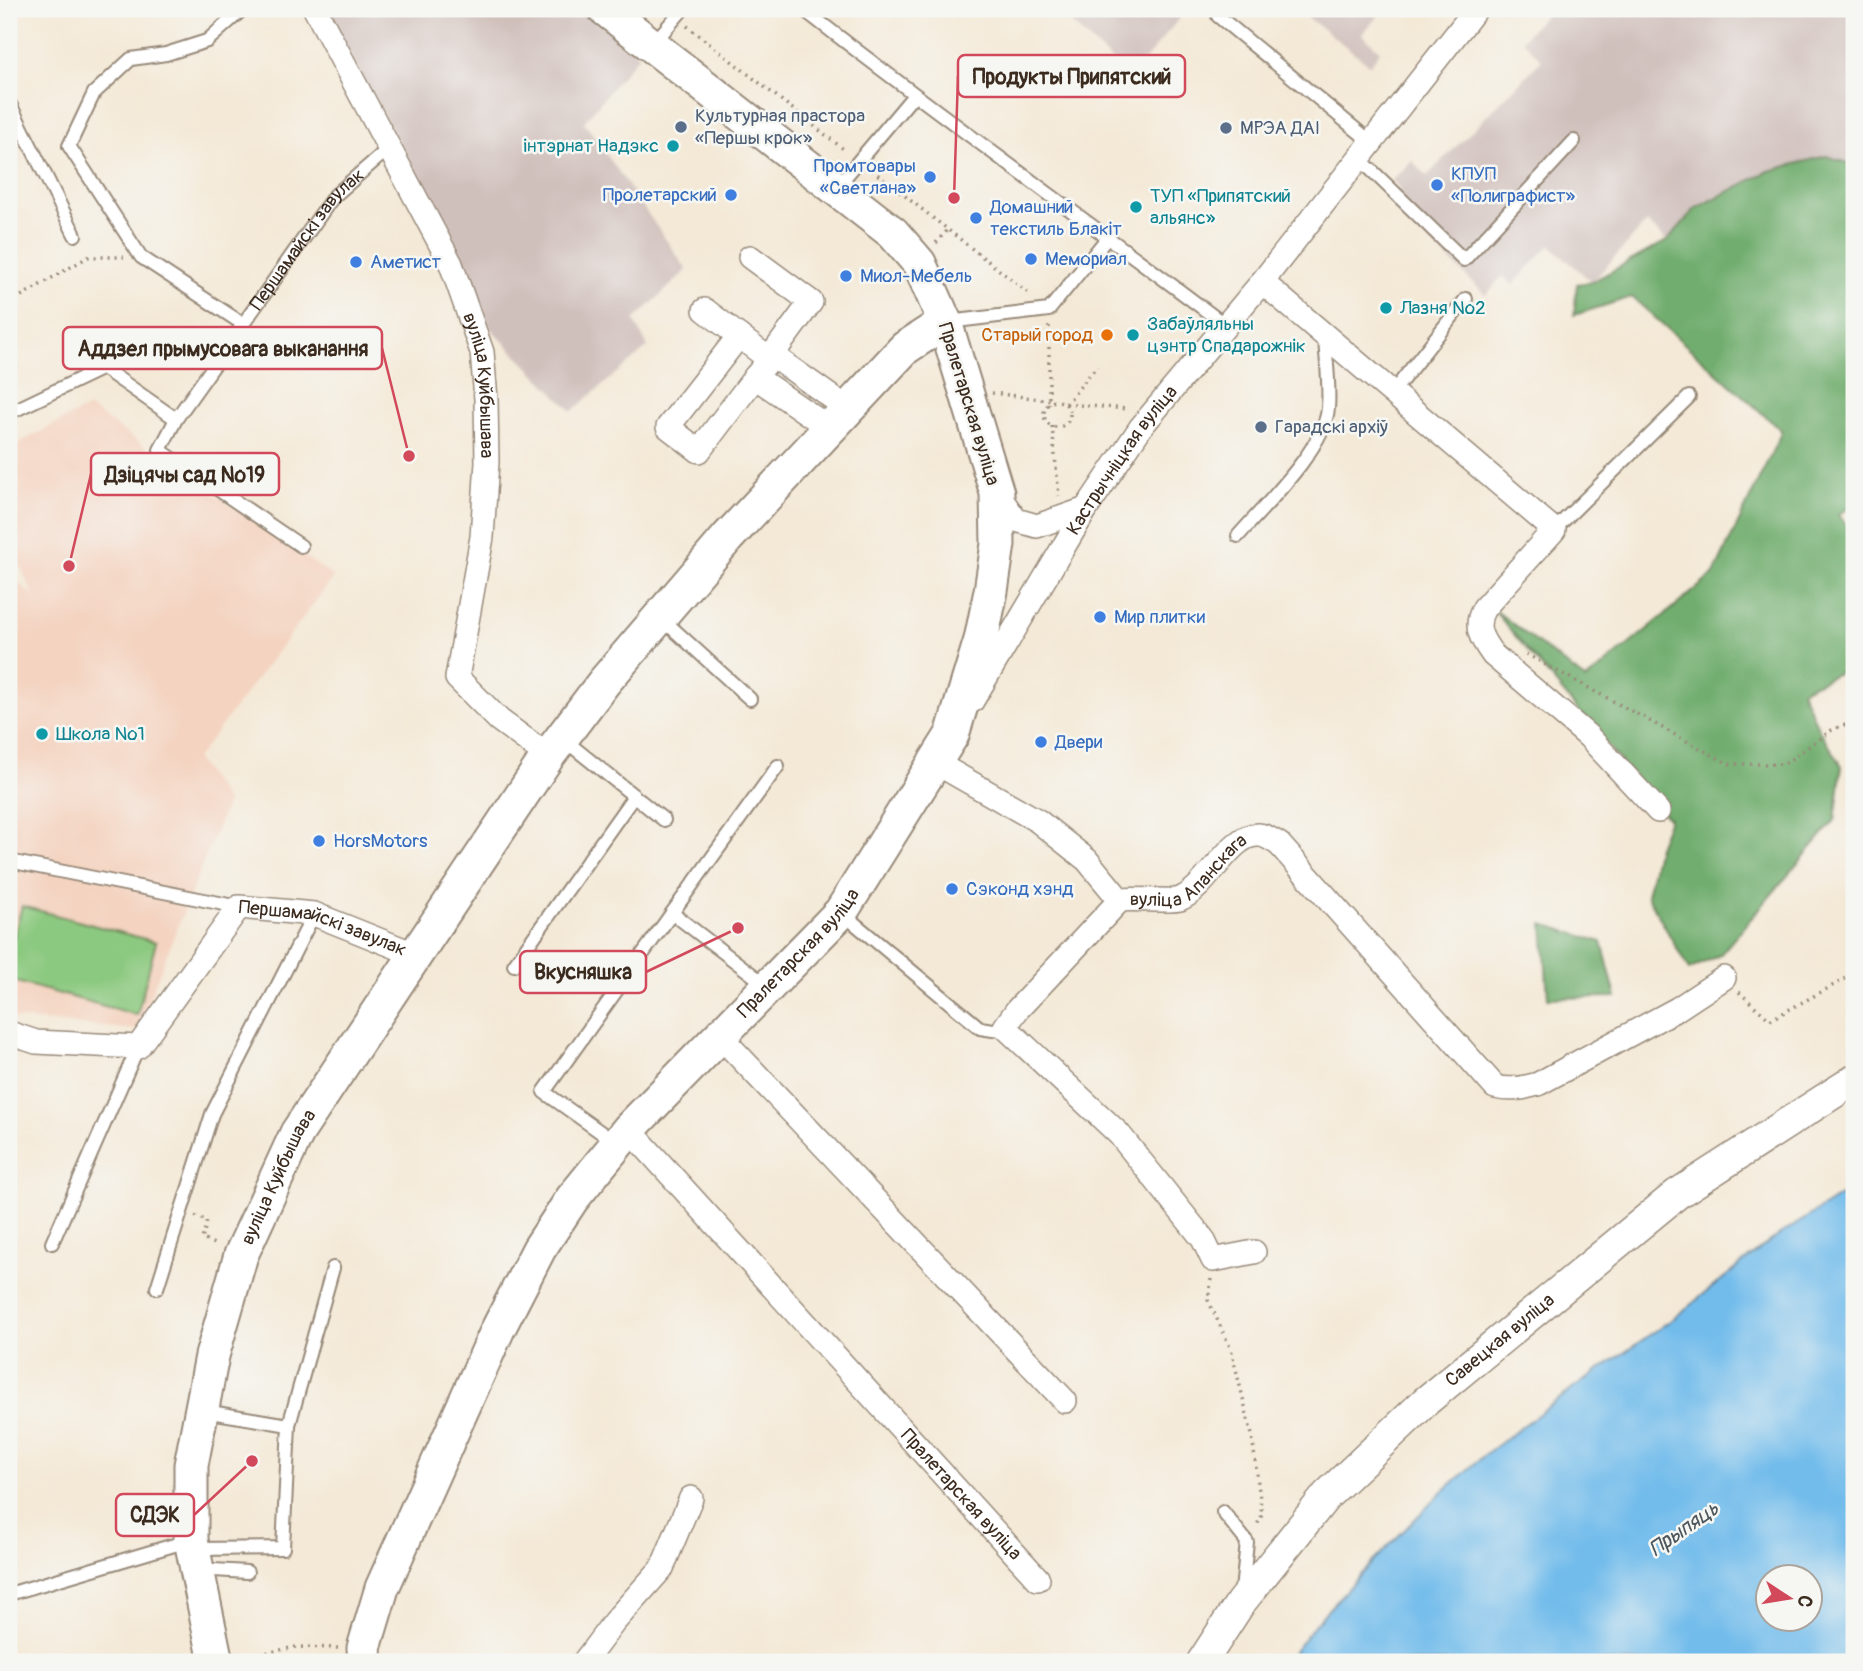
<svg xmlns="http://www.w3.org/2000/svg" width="1863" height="1671" viewBox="0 0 1863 1671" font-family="Pangolin,sans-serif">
<rect width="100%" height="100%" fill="#f6f6f2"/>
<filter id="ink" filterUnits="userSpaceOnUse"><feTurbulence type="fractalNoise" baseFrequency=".0143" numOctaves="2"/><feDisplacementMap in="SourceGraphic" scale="14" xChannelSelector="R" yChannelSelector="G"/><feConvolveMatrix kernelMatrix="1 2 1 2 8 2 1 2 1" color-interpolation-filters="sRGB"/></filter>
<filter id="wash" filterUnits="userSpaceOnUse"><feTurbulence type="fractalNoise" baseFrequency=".00686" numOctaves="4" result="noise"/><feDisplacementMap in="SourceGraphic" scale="28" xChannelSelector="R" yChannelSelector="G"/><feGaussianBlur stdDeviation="1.57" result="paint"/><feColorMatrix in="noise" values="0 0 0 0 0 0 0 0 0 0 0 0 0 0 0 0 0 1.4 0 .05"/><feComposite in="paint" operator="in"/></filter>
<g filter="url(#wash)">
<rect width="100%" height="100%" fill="#f4e9d7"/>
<path fill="#f4d3c0" d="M88 407 334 577 196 759 227 802 137 1030 9 1018V582L16 581 34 596 9 541V448Z"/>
<g fill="#d0c0bc">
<path d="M325 9H583L639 55 584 122 687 270 634 320 648 347 572 411 490 328 453 242Z"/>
<path d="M1056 9H1187L1141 65 1161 84 1150 96Z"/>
<path d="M1297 9H1384L1362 34 1380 51 1370 65Z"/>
<path d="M1550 9H1854V165L1826 156 1696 208 1667 241 1647 222 1592 282 1550 245 1513 285 1503 276 1486 295 1387 201 1400 189 1392 180 1412 161 1427 176 1542 60 1522 40Z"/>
</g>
<path fill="#8cc980" stroke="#647a4f" stroke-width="2" d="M22 906 156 942 137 1015 9 980V954Z"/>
<g fill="#71ad6e" stroke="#566c46" stroke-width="2">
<path d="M1826 156 1854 165V505L1839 515 1854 536V666L1801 690 1818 728 1842 766 1835 820 1720 955 1689 970 1647 895 1658 846 1669 819 1492 608 1586 680 1714 574 1782 431 1632 297 1574 315 1577 284 1592 282 1667 241 1696 208 1769 171Z"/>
<path d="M1543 924 1602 942 1616 997 1548 998Z"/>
</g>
<path fill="#72bceb" stroke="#567384" stroke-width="2" fill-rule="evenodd" d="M1854 1187V1662H1286L1316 1623 1357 1578 1441 1493 1488 1452 1582 1382 1674 1318 1769 1242ZM1769 1576H1811V1618H1769Z"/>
</g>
<g filter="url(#ink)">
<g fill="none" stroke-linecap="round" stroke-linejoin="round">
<g stroke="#988a7a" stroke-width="16">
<g id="service">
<path d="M243 9 207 41 166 54 131 59 94 93 69 146 141 257 243 324"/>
<path d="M803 9C941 117 1085 219 1225 325"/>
<path d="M1218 16 1371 142"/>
<path d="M652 45 683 9"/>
<path d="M9 102 75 235"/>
<path d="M1359 158 1464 260 1574 141"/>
<path d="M836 188 914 95"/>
<path d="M948 322 1049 310 1108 237"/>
<path d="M1393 392 1466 299"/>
<path id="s1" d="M9 413 103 368 176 419 333 197 388 149"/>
<path d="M176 419 160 450 301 546"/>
<path d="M1554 530 1689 397"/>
<path d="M1238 536C1265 505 1325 448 1328 408 1330 385 1326 360 1325 337"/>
<path d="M660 617 750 699"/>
<path d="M562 738 664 820"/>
<path d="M9 861 239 907"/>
<path d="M672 913 778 766"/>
<path d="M842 913 980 1028 993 1030 1005 1027"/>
<path d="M514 965 634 796"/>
<path d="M616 1143 544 1092 672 913 766 985"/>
<path d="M52 1243 138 1047"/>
<path d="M157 1288 212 1114 314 914"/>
<path d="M204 1411 289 1425"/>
<path d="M1223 1512 1247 1542 1242 1591"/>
<path d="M194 1549 283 1548 289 1425 333 1268"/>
<path d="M197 1569 247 1572"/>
<path d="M9 1594 191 1540"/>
</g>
</g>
<g stroke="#988a7a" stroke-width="26">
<g id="minor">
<path id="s2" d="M315 9 451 264 482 352 486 399 487 462 482 537 457 678 499 720 548 756"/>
<path d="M750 257 811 302 772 355 848 409"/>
<path d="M1262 282 1554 530 1484 608C1473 627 1482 640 1493 655L1588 736 1658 811"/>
<path d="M705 310 769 359"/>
<path d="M739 336 668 427 699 451 755 377"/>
<path d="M765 365 755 377 829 428"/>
<path d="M997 493 1016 520 1037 526 1086 509"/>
<path id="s3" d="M972 701 1086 509 1141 427 1262 282 1476 9"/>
<path d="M936 763 1038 821 1087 860 1120 900"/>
<path id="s4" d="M9 1033 36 1042 138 1047 239 907 314 914 414 954"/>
<path d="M721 1037 1065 1401"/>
<path id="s5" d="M629 1129 1038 1579"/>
<path id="s6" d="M1254 1252 1213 1260 1203 1239 1119 1134 1005 1027 1017 1010 1120 900C1133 898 1172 902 1180 899 1208 888 1231 832 1259 835 1265 835 1274 841 1279 844L1495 1087C1511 1091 1523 1088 1538 1084L1677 1009 1724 978"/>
<path d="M584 1662 614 1622 662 1568 691 1498"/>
</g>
</g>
<g stroke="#988a7a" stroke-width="33">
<g id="tertiary">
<path id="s7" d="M1202 1662 1241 1602 1327 1495 1426 1401 1677 1194 1854 1080"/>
</g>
</g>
<g stroke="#988a7a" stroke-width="37">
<g id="secondary">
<path id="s8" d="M216 1662 191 1540V1465L212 1356 241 1255 297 1133 548 756 604 682 728 537 905 348 945 322"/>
<path id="s9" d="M365 1662 364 1648 382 1588 498 1329 539 1249 572 1199 629 1129 841 912 952 735 981 640 991 591 998 544 997 493 945 322 919 263 893 233 605 9"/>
</g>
</g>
<g stroke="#988a7a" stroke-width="3.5" stroke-dasharray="2 5" stroke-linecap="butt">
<path d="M654 9 662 12"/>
<path d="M687 26 846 151"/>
<path d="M872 170 1031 295"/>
<path d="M936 243 947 230"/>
<path d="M9 303 88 257H124"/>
<path d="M1049 326V404"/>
<path d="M992 393 1049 400"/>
<circle cx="1057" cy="414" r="13"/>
<path d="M1066 404 1128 409"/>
<path d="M1066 404 1097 366"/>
<path d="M1052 426 1059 496"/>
<path d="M1526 654 1729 764H1784L1832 730 1854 721"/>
<path d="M1739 992 1770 1020 1854 974"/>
<path d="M195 1216 207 1221 202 1239 217 1245"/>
<path d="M1211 1279 1208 1300 1231 1349 1252 1435 1262 1515 1256 1527"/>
<path d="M239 1658 296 1647 339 1648"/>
</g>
<use href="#service" stroke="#fff" stroke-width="12"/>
<use href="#minor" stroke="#fff" stroke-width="23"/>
<use href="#tertiary" stroke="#fff" stroke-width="30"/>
<use href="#secondary" stroke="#fff" stroke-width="33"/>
</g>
</g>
<g fill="#5c6f8a" stroke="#f6f6f2" stroke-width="2.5">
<circle cx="681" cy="127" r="7"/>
<circle cx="1226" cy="128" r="7"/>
<circle cx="1261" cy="427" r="7"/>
</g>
<g fill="#0f9aa8" stroke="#f6f6f2" stroke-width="2.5">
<circle cx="673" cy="146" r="7"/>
<circle cx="1136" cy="207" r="7"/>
<circle cx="1386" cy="308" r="7"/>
<circle cx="1133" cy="335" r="7"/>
<circle cx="42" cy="734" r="7"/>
</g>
<g fill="#3f7fe0" stroke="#f6f6f2" stroke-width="2.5">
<circle cx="930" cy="177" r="7"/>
<circle cx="1437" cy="185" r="7"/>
<circle cx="731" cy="195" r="7"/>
<circle cx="976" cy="218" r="7"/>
<circle cx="1031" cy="259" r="7"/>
<circle cx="356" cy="262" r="7"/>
<circle cx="846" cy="276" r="7"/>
<circle cx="1100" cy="617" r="7"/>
<circle cx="1041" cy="742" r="7"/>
<circle cx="319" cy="841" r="7"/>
<circle cx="952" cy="889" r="7"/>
</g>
<circle fill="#e8710a" stroke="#f6f6f2" stroke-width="2.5" cx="1107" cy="335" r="7"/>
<g text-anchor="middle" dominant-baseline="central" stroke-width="5" stroke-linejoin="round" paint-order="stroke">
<g font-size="19" fill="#4e5e75" stroke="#f6f6f2" text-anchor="start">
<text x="695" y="116">Культурная прастора<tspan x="695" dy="22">«Першы крок»</tspan></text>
<text x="1240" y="128">МРЭА ДАІ</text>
<text x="1275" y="427">Гарадскі архіў</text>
</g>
<g font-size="19" fill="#0d838f" stroke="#f6f6f2" text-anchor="start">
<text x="659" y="146" text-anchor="end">інтэрнат Надэкс</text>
<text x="1150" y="196">ТУП «Припятский<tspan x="1150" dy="22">альянс»</tspan></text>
<text x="1400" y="308">Лазня №2</text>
<text x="1147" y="324">Забаўляльны<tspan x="1147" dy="22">цэнтр Спадарожнік</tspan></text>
<text x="56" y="734">Школа №1</text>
</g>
<g font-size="19" fill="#366cbe" stroke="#f6f6f2" text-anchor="start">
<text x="916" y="166" text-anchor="end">Промтовары<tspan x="916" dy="22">«Светлана»</tspan></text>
<text x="1451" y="174">КПУП<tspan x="1451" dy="22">«Полиграфист»</tspan></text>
<text x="717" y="195" text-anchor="end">Пролетарский</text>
<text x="990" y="207">Домашний<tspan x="990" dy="22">текстиль Блакіт</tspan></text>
<text x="1045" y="259">Мемориал</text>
<text x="370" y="262">Аметист</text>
<text x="860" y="276">Миол-Мебель</text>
<text x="1114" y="617">Мир плитки</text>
<text x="1055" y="742">Двери</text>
<text x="333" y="841">HorsMotors</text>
<text x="966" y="889">Сэконд хэнд</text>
</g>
<g font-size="19" fill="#3b2a1e" stroke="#f6f6f2">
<text stroke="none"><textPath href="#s1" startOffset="416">Першамайскі завулак</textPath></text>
<text stroke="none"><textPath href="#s2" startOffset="415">вуліца Куйбышава</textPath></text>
<text transform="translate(969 404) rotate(73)">Пралетарская вуліца</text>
<text stroke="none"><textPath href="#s3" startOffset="284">Кастрычніцкая вуліца</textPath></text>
<text stroke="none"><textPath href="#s6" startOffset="607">вуліца Апанскага</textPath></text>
<text stroke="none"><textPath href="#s4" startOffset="390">Першамайскі завулак</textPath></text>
<text stroke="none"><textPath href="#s9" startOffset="845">Пралетарская вуліца</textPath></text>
<text stroke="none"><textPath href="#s8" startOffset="502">вуліца Куйбышава</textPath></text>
<text stroke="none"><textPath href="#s7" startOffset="441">Савецкая вуліца</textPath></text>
<text stroke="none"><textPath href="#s5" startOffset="494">Пралетарская вуліца</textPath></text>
</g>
<g font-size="19" fill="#c56008" stroke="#f6f6f2" text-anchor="end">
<text x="1093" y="335">Старый город</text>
</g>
<g font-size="21" font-style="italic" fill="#4c565c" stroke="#f6f6f2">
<text transform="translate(1684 1529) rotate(-35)">Прыпяць</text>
</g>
</g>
<path fill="none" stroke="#d1495b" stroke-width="2.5" d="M954 198L958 76M409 456L382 348M69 566L91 474M738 928L646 972M252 1461L194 1515"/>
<g fill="#d1495b" stroke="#f6f6f2" stroke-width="2.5">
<circle cx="954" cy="198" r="7"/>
<circle cx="409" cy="456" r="7"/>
<circle cx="69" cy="566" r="7"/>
<circle cx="738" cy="928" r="7"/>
<circle cx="252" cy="1461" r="7"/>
</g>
<g fill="#f6f6f2" stroke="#d1495b" stroke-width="2.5">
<rect x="958" y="55" width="227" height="42" rx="7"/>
<rect x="63" y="327" width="319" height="42" rx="7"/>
<rect x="91" y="453" width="188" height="42" rx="7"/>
<rect x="520" y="951" width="126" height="42" rx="7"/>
<rect x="116" y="1494" width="78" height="42" rx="7"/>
</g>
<g font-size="21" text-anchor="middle" font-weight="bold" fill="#3b2a1e">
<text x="1072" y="84">Продукты Припятский</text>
<text x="223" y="356">Аддзел прымусовага выканання</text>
<text x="185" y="482">Дзіцячы сад №19</text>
<text x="583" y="979">Вкусняшка</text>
<text x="155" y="1522">СДЭК</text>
</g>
<rect width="1863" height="1671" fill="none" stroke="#f6f6f2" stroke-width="35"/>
<g transform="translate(1789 1598) rotate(102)"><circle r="33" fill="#f6f6f2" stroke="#aba49d" stroke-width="2"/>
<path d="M0-5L12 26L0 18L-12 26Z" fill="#d1495b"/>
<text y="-10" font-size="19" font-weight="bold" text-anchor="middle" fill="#3b2a1e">С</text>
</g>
</svg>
